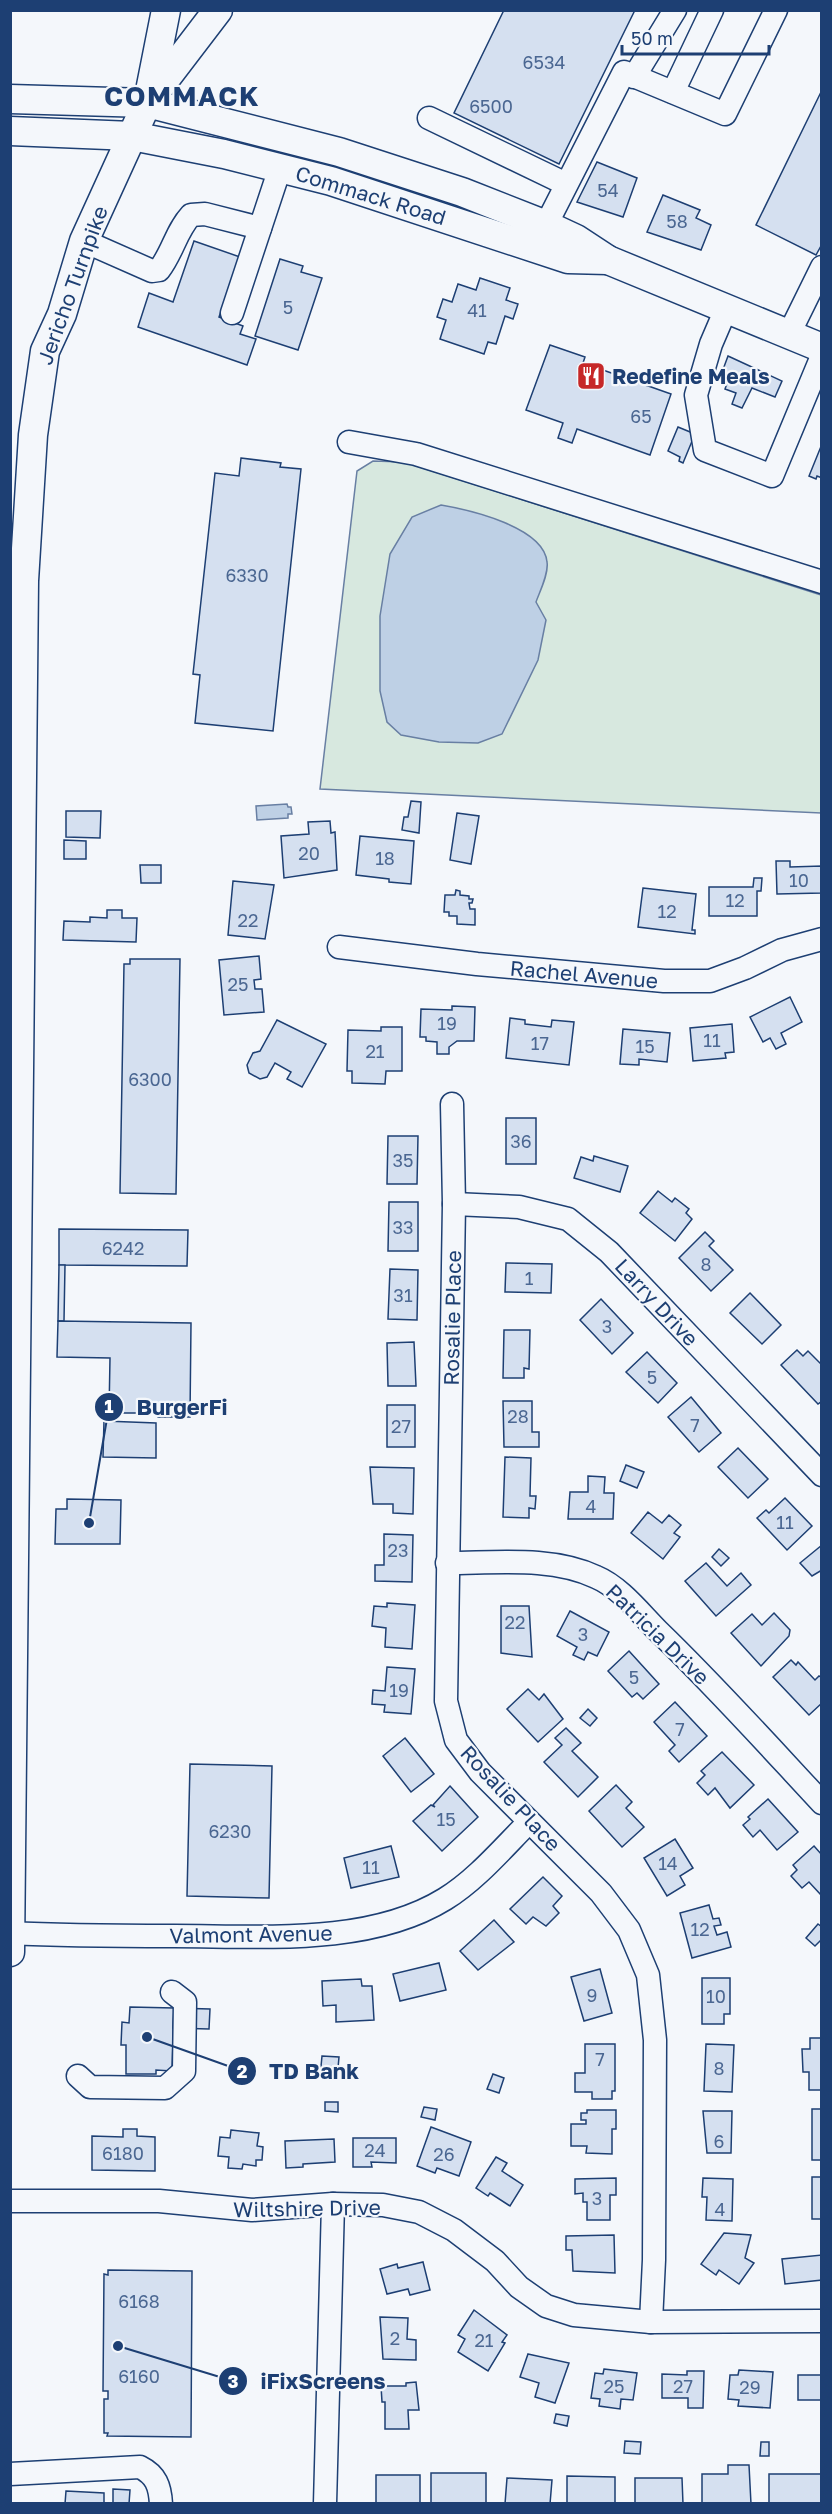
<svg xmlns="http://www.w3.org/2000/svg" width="832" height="2514" viewBox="0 0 832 2514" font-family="'Golos Text',sans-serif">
<rect width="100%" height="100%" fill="#f4f7fb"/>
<path fill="#d7e8df" stroke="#687fa3" stroke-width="1.5" d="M373 461 404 462 821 595V813L320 789 357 471Z"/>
<g fill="#bed0e5" stroke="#687fa3" stroke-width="1.5">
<path d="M441 505C470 510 544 527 547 562 549 573 540 591 536 602L546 620 538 660 502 734 478 743 439 742 401 735 387 722 380 691V616L390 554 412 517Z"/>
<path d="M287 804 288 807H291L292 814H288V818L257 820 256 806Z"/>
</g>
<g fill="#d5e0f0" stroke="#1d3f73" stroke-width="1.5">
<path d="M504 10H635L559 164 454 113Z"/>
<path d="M822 90V244L816 255 756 225Z"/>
<path d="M597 162 637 178 623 217 577 202Z"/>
<path d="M663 195 700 210 696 218 711 225 701 250 647 232Z"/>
<path d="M194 241 240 257 219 317 243 326 240 334 256 339 247 365 138 327 149 293 173 302Z"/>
<path d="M280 259 303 266 301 272 322 278 298 350 255 336Z"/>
<path d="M480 278 510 288 506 300 518 304 513 319 505 316 496 344 488 342 484 354 440 339 446 320 437 317 443 299 452 302 458 284 476 290Z"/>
<path d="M550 345 585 357 583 363 671 394 650 455 577 429 572 443 558 438 563 423 526 410Z"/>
<path d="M728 356 782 381 775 397 752 388 742 408 732 404 736 393 725 389 729 378 721 375Z"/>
<path d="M678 427 695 434 683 463 679 461 680 457 668 451Z"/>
<path d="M822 444V478L817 476 816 479 809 476Z"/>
<path d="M241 458 281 463 280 467 301 469 273 731 195 723 200 675 193 674 215 473 239 476Z"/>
<path d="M411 801 421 802 419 833 402 830 404 817H408Z"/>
<path d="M66 811H101L100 838 66 837Z"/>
<path d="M457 813 479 816 471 864 450 860Z"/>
<path d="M330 821 331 833 335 832 337 870 284 878 281 836 309 834 308 822Z"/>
<path d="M360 836 414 841 411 884 389 882V879L356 875Z"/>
<path d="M64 840 86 841V859H64Z"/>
<path d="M776 861H790V867L822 866V893L777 894Z"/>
<path d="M140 865H161V883H141Z"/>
<path d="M754 878H762L761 891H757V916H709V887H753Z"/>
<path d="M233 881 274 885 265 939 228 935Z"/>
<path d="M643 888 696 894 692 930H695V934L638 927Z"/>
<path d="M456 890 460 891V895L469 896V899H473L472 903H469L470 909H475V925L457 924V916H449V912H444L445 895H455Z"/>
<path d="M107 910H122V918H137L136 942 63 940 64 921 90 922V917L107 918Z"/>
<path d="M259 956 261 979 254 980 255 989H262L264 1012 224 1015 219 960Z"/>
<path d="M130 959H180L176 1194 120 1193 124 964H130Z"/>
<path d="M790 997 802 1022 781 1033 786 1044 776 1049 770 1038 763 1042 750 1017Z"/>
<path d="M452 1006 475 1007 474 1041H457L449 1047V1054H437V1042L426 1041V1037H420L421 1009 452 1010Z"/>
<path d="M510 1018 525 1020V1024L551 1027 552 1020 574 1022 569 1065 506 1058Z"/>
<path d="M277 1020 326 1044 302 1087 287 1079 291 1072 275 1063 267 1077 260 1079 249 1073 247 1065 253 1053 260 1051Z"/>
<path d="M732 1024 734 1052 725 1053 726 1058 693 1061 690 1028Z"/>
<path d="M381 1027H402V1071H386L385 1084 352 1083V1071H347L348 1030 381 1031Z"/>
<path d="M623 1029 670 1033 667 1062 639 1059V1065L620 1064Z"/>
<rect x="506" y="1118" width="30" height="46"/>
<path d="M388 1136H418L417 1184H387Z"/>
<path d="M594 1156 628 1166 620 1192 574 1178 581 1157 593 1161Z"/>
<path d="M658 1191 672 1202 675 1198 689 1209 686 1213 692 1219 675 1241 640 1213Z"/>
<path d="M389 1202H418V1251H388Z"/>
<path d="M59 1229 188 1230 187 1266 59 1265Z"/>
<path d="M705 1232 714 1241 709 1246 733 1270 711 1291 679 1258Z"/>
<path d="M506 1263 552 1264 551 1293 505 1292Z"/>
<path d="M59 1265H65L64 1321H58Z"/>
<path d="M390 1269 418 1270 417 1320 388 1319Z"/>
<path d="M750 1293 781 1325 762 1344 730 1313Z"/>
<path d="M601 1299 633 1333 612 1354 580 1320Z"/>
<path d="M58 1321 191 1323 190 1417H158V1413H109L110 1358 57 1357Z"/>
<path d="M504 1330H530L529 1369 524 1368V1378H503Z"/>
<path d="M414 1342 416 1386H388L387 1343Z"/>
<path d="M797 1350 803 1356 808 1351 822 1365V1401L818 1404 781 1365Z"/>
<path d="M647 1352 677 1383 658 1403 626 1372Z"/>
<path d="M691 1397 721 1433 699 1452 668 1417Z"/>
<path d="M503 1401H532V1432H539V1447H504Z"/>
<rect x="387" y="1405" width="28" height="42"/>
<path d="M104 1421 156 1423V1458L103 1457Z"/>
<path d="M738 1448 768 1479 748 1498 718 1467Z"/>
<path d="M505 1457 531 1458 530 1496H536L535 1509 529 1508V1518L503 1517Z"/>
<path d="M626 1465 644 1472 637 1488 620 1481Z"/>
<path d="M370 1467 414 1468 413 1514 393 1513V1504H373Z"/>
<path d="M588 1476 605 1477 604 1493H614L613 1519H568L570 1492H588Z"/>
<path d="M785 1498 812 1526 787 1550 757 1518 766 1510 769 1513Z"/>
<path d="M67 1499 121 1500 120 1544H55L56 1509H67Z"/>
<path d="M648 1512 662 1523 669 1515 681 1525 674 1533 680 1537 663 1559 631 1533Z"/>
<path d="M384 1534 413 1535 412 1582 375 1581V1565H384Z"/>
<path d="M822 1545V1570L812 1576 800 1563Z"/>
<path d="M719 1549 729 1558 721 1566 712 1557Z"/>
<path d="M706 1563 727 1586 741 1573 751 1585 716 1616 685 1581Z"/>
<path d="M387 1603 415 1605 412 1649 385 1647 386 1628 372 1626 374 1606 387 1607Z"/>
<path d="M501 1606H529L532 1657 501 1653Z"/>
<path d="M570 1611 609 1632 597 1656 588 1652 584 1660 573 1655 577 1647 557 1636Z"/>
<path d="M774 1613 790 1630 789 1636 761 1666 731 1633 752 1614 762 1625Z"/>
<path d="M629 1651 659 1684 643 1699 637 1693 632 1697 608 1671Z"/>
<path d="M791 1660 796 1665 798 1662 815 1680 819 1676 822 1678V1703L809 1715 773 1677Z"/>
<path d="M387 1667 415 1669 411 1714 384 1712 385 1705 372 1704 373 1690 385 1691Z"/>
<path d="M528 1689 539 1700 544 1694 563 1719 538 1742 507 1709Z"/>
<path d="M675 1702 707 1736 679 1762 669 1751 675 1745 654 1722Z"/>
<path d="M588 1709 597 1718 590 1726 580 1718Z"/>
<path d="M566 1728 581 1743 572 1751 598 1777 578 1797 544 1762 562 1745 555 1738Z"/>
<path d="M405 1738 434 1774 411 1792 383 1756Z"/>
<path d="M722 1752 754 1785 730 1808 715 1788 708 1795 697 1783 705 1775 701 1771Z"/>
<path d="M190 1764 272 1766 269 1898 187 1896Z"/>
<path d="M616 1785 632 1802 626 1808 644 1827 622 1847 589 1811Z"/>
<path d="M450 1786 478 1817 442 1851 413 1821 431 1805 435 1807 433 1805Z"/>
<path d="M768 1799 798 1832 777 1850 760 1830 753 1837 743 1825 750 1819 748 1817Z"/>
<path d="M675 1839 693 1868 680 1876 685 1885 667 1896 644 1858Z"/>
<path d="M391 1846 399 1877 351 1888 344 1858Z"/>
<path d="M814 1846 822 1855V1896L809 1882 802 1888 791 1876 797 1870 793 1865Z"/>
<path d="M543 1877 562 1896 553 1906 559 1913 546 1926 533 1917 526 1924 510 1909Z"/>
<path d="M709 1905 713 1919 719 1918 721 1925 714 1926 717 1935 727 1932 731 1947 692 1958 680 1913Z"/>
<path d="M494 1920 514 1942 478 1970 460 1951Z"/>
<path d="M818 1924 822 1927V1939L815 1946 806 1938Z"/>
<path d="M439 1963 446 1990 400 2001 393 1974Z"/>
<path d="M600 1969 612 2013 584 2021 571 1977Z"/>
<path d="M702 1978H730V2014H724V2024H702Z"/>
<path d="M361 1979 362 1986H372L374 2020 336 2022V2005L323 2006 322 1981Z"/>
<path d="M130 2007 174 2008 172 2071 156 2070V2074H126V2045H121L122 2022 129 2023Z"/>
<path d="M174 2008 210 2009 209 2029 173 2028Z"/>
<path d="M810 2038H822V2090H809V2072H803L802 2049H810Z"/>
<path d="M585 2044H615V2091H612V2099H592V2092H575V2073H585Z"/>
<path d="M706 2044 734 2045 732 2092 704 2091Z"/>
<path d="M322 2056 339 2057 337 2079 320 2077Z"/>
<path d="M493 2074 504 2078 499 2093 487 2089Z"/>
<path d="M325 2102H338V2112L325 2111Z"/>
<path d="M424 2107 437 2109 435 2120 421 2117Z"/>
<rect x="812" y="2109" width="10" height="51"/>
<path d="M587 2110H616V2129H612V2154L586 2153 587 2146H571V2124H586V2120H581V2113H587Z"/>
<path d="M703 2111H732L731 2153H707Z"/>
<path d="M431 2127 471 2142 459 2176 437 2168 435 2173 417 2166Z"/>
<path d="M123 2129H137V2136L155 2137V2171L92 2170V2136L123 2137Z"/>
<path d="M231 2130 259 2133 257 2146 263 2147 262 2160H256V2166L243 2164 242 2169 228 2168 229 2157 218 2156 220 2137 230 2138Z"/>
<path d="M353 2138H396V2163L371 2162 372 2167H353Z"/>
<path d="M334 2139 335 2162 303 2164V2167L286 2168 285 2141Z"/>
<path d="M496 2157 507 2163 502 2171 523 2185 510 2206 490 2193 488 2196 476 2188Z"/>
<rect x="812" y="2177" width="10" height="42"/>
<path d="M616 2178V2195H610V2220H587V2202H583V2193L575 2194V2179Z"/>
<path d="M703 2178 733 2179 732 2221 706 2220 707 2197H702Z"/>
<path d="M724 2233 751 2235 745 2258 754 2263 739 2284 719 2270 716 2275 701 2264Z"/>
<path d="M614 2235 615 2273 573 2271 572 2250H566V2236Z"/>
<path d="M822 2255V2280L785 2284 782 2259Z"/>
<path d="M423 2262 430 2290 410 2295 408 2289 387 2294 380 2269 397 2264 398 2268Z"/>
<path d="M108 2270 192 2271 191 2437 107 2436 108 2433H104V2399H108V2391H103L104 2274 108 2275Z"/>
<path d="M474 2310 507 2335 502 2342 505 2343 488 2371 458 2352 465 2339 458 2335Z"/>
<path d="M380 2317 408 2318 407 2339 416 2340V2360L383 2359Z"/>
<path d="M528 2354 569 2363 555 2403 535 2397 539 2383 520 2377Z"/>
<path d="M604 2369 637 2373 633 2400 621 2399 620 2409 599 2406 600 2399 591 2398 595 2373 603 2374Z"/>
<path d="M739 2370 773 2372 770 2408 738 2406 739 2400 728 2399 730 2375H738Z"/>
<path d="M687 2371H704L703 2408H688V2398H662V2374L687 2375Z"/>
<rect x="798" y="2375" width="24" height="25"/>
<path d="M416 2382 419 2410H408L409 2429H385V2402H382L381 2386H406V2383Z"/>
<path d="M556 2414 569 2416 567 2426 554 2423Z"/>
<path d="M625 2441 641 2442 640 2454 624 2453Z"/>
<path d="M761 2442H769V2456H760Z"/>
<path d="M728 2465H749L751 2504H702V2474H728Z"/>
<rect x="431" y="2473" width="55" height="31"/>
<rect x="769" y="2474" width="53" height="30"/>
<rect x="376" y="2475" width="44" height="29"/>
<path d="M567 2476 615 2477V2504H567Z"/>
<path d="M507 2478 552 2480 550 2504H505Z"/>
<path d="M635 2478H682L683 2504H635Z"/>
<path d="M113 2489 130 2490 129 2504H113Z"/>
<path d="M66 2491 104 2493V2504H65Z"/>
</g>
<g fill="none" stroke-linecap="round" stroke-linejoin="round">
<g stroke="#1d3f73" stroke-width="25">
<g id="minor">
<path d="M634 77 675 10"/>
<path d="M673 92 712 10"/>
<path d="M429 118 566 184"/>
<path d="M546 225 624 72 725 114 776 10"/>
<path d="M84 241 152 271 159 270C173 252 176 231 191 215L205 214 260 228"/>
<path d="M726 309 711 344 696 395 705 450 772 476 822 356"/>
<path d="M232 313 280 168"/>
<path d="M789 334 822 267"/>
<path d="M349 442 416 454 822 582"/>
<path d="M339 947 477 964 664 981H710L745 968 782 950 822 939"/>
<path d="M452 1104 454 1204 446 1701 456 1740 480 1772 601 1893 629 1930 648 1975 655 2040 654 2260 651 2322"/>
<path d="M454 1204 519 1207 568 1219 609 1252 822 1475"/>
<path d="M447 1563C495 1563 552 1556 596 1577 620 1587 640 1613 658 1631 715 1686 768 1745 822 1803"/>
<path d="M11 1933C65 1936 120 1936 174 1936 260 1936 369 1946 445 1899 476 1880 503 1848 528 1823"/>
<path d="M78 2076 90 2087 165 2088 184 2071 185 2002 172 1992"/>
<path d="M10 2201H159L252 2210 333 2204 383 2205 419 2212 454 2230 495 2261 519 2287 546 2306 574 2315 651 2322 822 2321"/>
<path d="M10 2474 140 2467C156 2475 160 2486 161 2504"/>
<path d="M325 2504 333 2204"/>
</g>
</g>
<g stroke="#1d3f73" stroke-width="31">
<g id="major">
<path d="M149 96 166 10"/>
<path d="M10 99 147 103 339 152 462 192 546 225 576 239 608 260 822 348"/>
<path d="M10 131 132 136 224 154 331 181 568 259 608 260"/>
<path d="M10 1952 24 581 33 435 45 351 62 314 84 241 147 103 218 10"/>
</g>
</g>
<use href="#minor" stroke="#f4f7fb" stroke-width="22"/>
<use href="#major" stroke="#f4f7fb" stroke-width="28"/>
</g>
<defs>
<g id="restaurant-square" transform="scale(1.5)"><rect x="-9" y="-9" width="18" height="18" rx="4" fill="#c62828" stroke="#f4f7fb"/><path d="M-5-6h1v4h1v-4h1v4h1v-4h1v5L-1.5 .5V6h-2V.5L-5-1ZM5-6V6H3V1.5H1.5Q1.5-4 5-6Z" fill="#fff"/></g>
</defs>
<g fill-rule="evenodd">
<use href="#restaurant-square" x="591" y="376"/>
</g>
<g text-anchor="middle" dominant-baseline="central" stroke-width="4.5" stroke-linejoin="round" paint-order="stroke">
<g font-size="18" fill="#4b6792">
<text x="544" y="62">6534</text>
<text x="491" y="106">6500</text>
<text x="608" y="190">54</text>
<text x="677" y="221">58</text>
<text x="288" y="307">5</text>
<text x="477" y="310">41</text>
<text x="641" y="416">65</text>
<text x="247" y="575">6330</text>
<text x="309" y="853">20</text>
<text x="385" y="858">18</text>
<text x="799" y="880">10</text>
<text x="735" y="900">12</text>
<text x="667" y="911">12</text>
<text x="248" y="920">22</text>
<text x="238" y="984">25</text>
<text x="447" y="1023">19</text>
<text x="712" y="1040">11</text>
<text x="540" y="1043">17</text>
<text x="645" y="1046">15</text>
<text x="375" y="1051">21</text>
<text x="150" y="1079">6300</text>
<text x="521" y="1141">36</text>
<text x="403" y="1160">35</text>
<text x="403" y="1227">33</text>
<text x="123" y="1248">6242</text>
<text x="706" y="1264">8</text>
<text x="529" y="1278">1</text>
<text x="403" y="1295">31</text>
<text x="607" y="1326">3</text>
<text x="652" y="1377">5</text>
<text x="518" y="1416">28</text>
<text x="695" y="1425">7</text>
<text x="401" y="1426">27</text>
<text x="591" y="1506">4</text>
<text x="785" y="1522">11</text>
<text x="398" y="1550">23</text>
<text x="515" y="1622">22</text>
<text x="583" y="1634">3</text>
<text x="634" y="1677">5</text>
<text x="399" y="1690">19</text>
<text x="680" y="1729">7</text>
<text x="446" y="1819">15</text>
<text x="230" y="1831">6230</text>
<text x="668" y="1863">14</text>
<text x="371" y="1867">11</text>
<text x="700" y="1929">12</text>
<text x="592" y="1995">9</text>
<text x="716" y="1996">10</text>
<text x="600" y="2059">7</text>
<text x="719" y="2068">8</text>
<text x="719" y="2141">6</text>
<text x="375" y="2150">24</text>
<text x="123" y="2153">6180</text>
<text x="444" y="2154">26</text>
<text x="597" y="2198">3</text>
<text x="720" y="2209">4</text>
<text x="139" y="2301">6168</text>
<text x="395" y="2338">2</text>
<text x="484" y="2340">21</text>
<text x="139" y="2376">6160</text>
<text x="614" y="2386">25</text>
<text x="683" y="2386">27</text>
<text x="750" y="2387">29</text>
</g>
<g font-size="21" fill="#1d3f73" stroke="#f4f7fb">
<text transform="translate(371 195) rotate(17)">Commack Road</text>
<text transform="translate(72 285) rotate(-70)">Jericho Turnpike</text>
<text transform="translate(584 974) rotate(5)">Rachel Avenue</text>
<text transform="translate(657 1302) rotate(47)">Larry Drive</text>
<text transform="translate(452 1318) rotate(-89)">Rosalie Place</text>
<text transform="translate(658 1634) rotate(44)">Patricia Drive</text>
<text transform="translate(511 1798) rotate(47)">Rosalie Place</text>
<text transform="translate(251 1934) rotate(-1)">Valmont Avenue</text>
<text transform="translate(307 2208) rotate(-1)">Wiltshire Drive</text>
</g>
<g font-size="21" font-weight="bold" fill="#1d3f73" stroke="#f4f7fb" text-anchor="start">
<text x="612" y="376">Redefine Meals</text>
</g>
<g font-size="27" font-weight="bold" letter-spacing="1.5" fill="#1d3f73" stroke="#f4f7fb">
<text x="182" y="96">COMMACK</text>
</g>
</g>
<path fill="none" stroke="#1d3f73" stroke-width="2" d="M89 1523L109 1407M147 2037L242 2071M118 2346L233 2381"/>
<g fill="#1d3f73" stroke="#f4f7fb" stroke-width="2">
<circle cx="89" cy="1523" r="6"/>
<circle cx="147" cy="2037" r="6"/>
<circle cx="118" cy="2346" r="6"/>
<circle cx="109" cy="1407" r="15"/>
<circle cx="242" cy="2071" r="15"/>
<circle cx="233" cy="2381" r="15"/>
</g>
<g font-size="18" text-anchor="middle" font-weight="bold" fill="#fff">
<text x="109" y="1413">1</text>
<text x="242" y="2078">2</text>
<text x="233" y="2388">3</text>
</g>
<g font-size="22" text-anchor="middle" font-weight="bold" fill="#1d3f73" stroke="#f4f7fb" stroke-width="4.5" stroke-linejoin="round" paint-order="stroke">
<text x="182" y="1415">BurgerFi</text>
<text x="314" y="2079">TD Bank</text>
<text x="323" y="2389">iFixScreens</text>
</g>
<rect width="832" height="2514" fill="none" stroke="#1d3f73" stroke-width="24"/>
<path d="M622 45v9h147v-9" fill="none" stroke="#1d3f73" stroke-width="3"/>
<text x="631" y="45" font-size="18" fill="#1d3f73" stroke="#f4f7fb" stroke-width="4.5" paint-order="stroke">50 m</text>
</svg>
